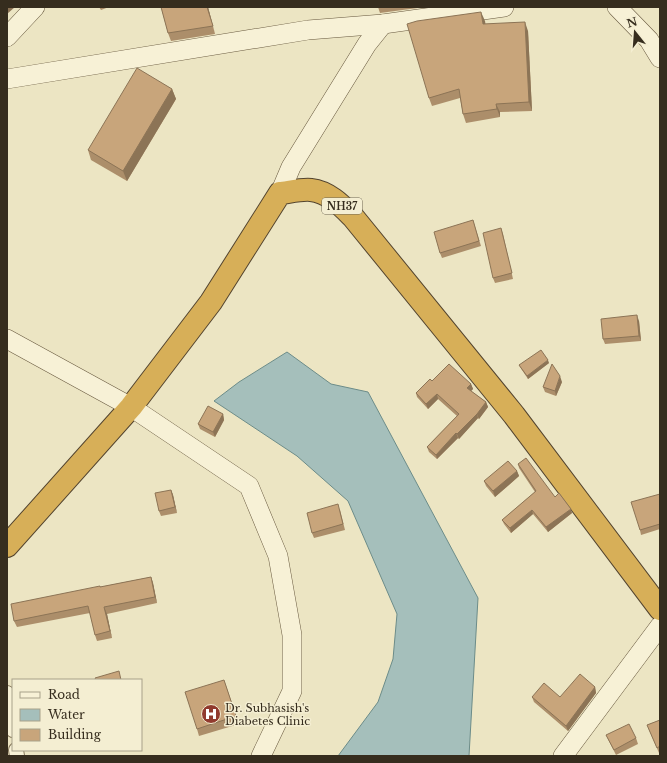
<svg xmlns="http://www.w3.org/2000/svg" width="667" height="763" viewBox="0 0 667 763" font-family="'Libre Baskerville',serif">
<rect width="100%" height="100%" fill="#ece5c3"/>
<path fill="#a5bfbb" stroke="#6c8c89" d="M287 352 331 384 368 392 478 598 469 756H338L378 702 393 659 397 614 348 501 297 456 214 401 239 382Z"/>
<g fill="none" stroke-linecap="round" stroke-linejoin="round">
<g stroke="#85775b" stroke-width="16">
<g id="street">
<path d="M7 693 13 730"/>
<path d="M16 750 17 756"/>
</g>
</g>
<g stroke="#67583e" stroke-width="20">
<g id="secondary">
<path d="M617 7 649 40 660 58"/>
<path d="M7 37 35 7"/>
<path d="M7 79 308 30 383 24 504 7"/>
<path d="M280 193 291 167 367 44 383 24"/>
<path d="M7 339 131 407 249 486 278 556 292 635V691L261 756"/>
<path d="M563 756 660 626"/>
</g>
</g>
<g stroke="#53442f" stroke-width="24">
<path id="highway" d="M7 546 131 407 211 302 280 193C289 192 302 189 311 190 329 192 342 206 353 217L514 415 660 609"/>
</g>
<use href="#street" stroke="#f7f1d6" stroke-width="14"/>
<use href="#secondary" stroke="#f7f1d6" stroke-width="19"/>
<use href="#highway" stroke="#d7af58" stroke-width="22"/>
</g>
<g fill="#ac8e6a">
<path d="M99 7H109L101 10Z"/>
<path d="M161 7H208L215 34 171 41 168 33Z"/>
<path d="M378 7H425L380 13Z"/>
<path d="M485 21V24L528 31 532 111 500 112V117L466 123 463 114 460 98 432 106 429 98Z"/>
<path d="M172 89 176 99 127 181 91 160 88 150Z"/>
<path d="M473 220 481 246 442 258 440 253Z"/>
<path d="M501 228 503 234 513 279 495 283 493 278Z"/>
<path d="M639 321 641 341 605 344 603 339Z"/>
<path d="M549 363 528 379 520 367 519 365Z"/>
<path d="M432 381 471 384 473 389 471 391 486 402 488 407 479 419 478 418 459 439 458 438 437 459 429 452 427 447 457 416 438 399 428 409 417 397 416 393Z"/>
<path d="M562 382 556 396 545 392 543 387Z"/>
<path d="M223 414 224 420 215 437 200 429 198 424Z"/>
<path d="M518 464 572 513 548 532 533 514 511 533 504 524 502 520 535 492 519 468Z"/>
<path d="M517 471 519 476 495 497 486 486 484 481Z"/>
<path d="M171 490 173 495 177 513 161 516 159 511Z"/>
<path d="M660 494V529L641 535 640 530Z"/>
<path d="M340 510 345 530 314 538 312 533Z"/>
<path d="M151 577 153 583 157 603 107 614 112 638 97 641 95 635 90 613 17 627 14 621 100 587Z"/>
<path d="M224 680 239 724 199 736 197 729Z"/>
<path d="M595 687 596 693 568 731 534 702 532 697H560Z"/>
<path d="M660 720V752L659 753 647 725Z"/>
<path d="M606 735 636 738 638 744 616 755Z"/>
</g>
<g fill="#8c7456">
<path d="M7 7H15L7 14Z"/>
<path d="M207 7H208L215 34 213 26Z"/>
<path d="M481 12 485 21 487 33 483 24Z"/>
<path d="M525 22 528 31 532 111 529 102Z"/>
<path d="M172 89 176 99 127 181 123 171Z"/>
<path d="M496 104 500 112V117L497 109Z"/>
<path d="M637 315 639 321 641 341 639 336Z"/>
<path d="M548 360 549 363 528 379 527 376Z"/>
<path d="M560 376 562 382 556 396 555 391Z"/>
<path d="M471 384 473 389 469 393 467 388Z"/>
<path d="M437 394 438 399 428 409 426 404Z"/>
<path d="M486 402 488 407 479 419 477 414Z"/>
<path d="M223 414 224 420 215 437 213 432Z"/>
<path d="M477 414 478 418 459 439 457 434Z"/>
<path d="M456 433 458 438 437 459 436 455Z"/>
<path d="M517 471 519 476 495 497 493 491Z"/>
<path d="M171 490 173 495 177 513 175 507Z"/>
<path d="M571 509 572 513 548 532 546 527Z"/>
<path d="M532 510 533 514 511 533 510 528Z"/>
<path d="M151 577 153 583 157 603 155 597Z"/>
<path d="M104 607 107 614 112 638 110 631Z"/>
<path d="M595 687 596 693 568 731 566 726Z"/>
</g>
<g fill="#c8a57b" stroke="#8c7456">
<path d="M161 7H207L213 26 168 33Z"/>
<path d="M481 12 483 24 525 22 529 102 496 104 497 109 463 114 459 89 429 98 407 24 417 21Z"/>
<path d="M137 68 172 89 123 171 88 150Z"/>
<path d="M473 220 479 241 440 253 434 232Z"/>
<path d="M501 228 512 273 493 278 483 233Z"/>
<path d="M637 315 639 336 603 339 601 319Z"/>
<path d="M541 350 548 360 527 376 519 365Z"/>
<path d="M449 364 471 384 467 388 486 402 477 414 457 434 456 433 436 455 427 447 459 414 437 394 426 404 416 393 430 379 432 381Z"/>
<path d="M552 364 560 376 555 391 543 387Z"/>
<path d="M208 406 223 414 213 432 198 424Z"/>
<path d="M526 458 555 497 559 493 571 509 546 527 532 510 510 528 502 520 536 491 518 464Z"/>
<path d="M508 461 517 471 493 491 484 481Z"/>
<path d="M171 490 175 507 159 511 155 493Z"/>
<path d="M660 494V524L640 530 631 502Z"/>
<path d="M338 504 343 524 312 533 307 513Z"/>
<path d="M151 577 155 597 104 607 110 631 95 635 88 606 14 621 11 604 100 586V587Z"/>
<path d="M119 671 121 680H96L95 678Z"/>
<path d="M580 674 595 687 566 726 532 697 544 683 560 697Z"/>
<path d="M224 680 236 716 197 729 185 692Z"/>
<path d="M660 720V746L657 748 647 725Z"/>
<path d="M629 724 636 738 614 750 606 735Z"/>
</g>
<defs>
<g id="hospital-disc" transform="scale(1)"><circle r="9.5" fill="#913a2e" stroke="#f4eed2"/><path d="M-5-5h3v3.5h4V-5h3V5h-3V1.5h-4V5h-3Z" fill="#fff"/></g>
</defs>
<g fill-rule="evenodd">
<use href="#hospital-disc" x="211" y="714"/>
</g>
<g text-anchor="middle" dominant-baseline="central" stroke-width="3" stroke-linejoin="round" paint-order="stroke">
<rect fill="#f4eed2" stroke="#6f6754" stroke-width="1" x="322" y="198" width="40" height="16" rx="3"/>
<g font-size="10" font-weight="bold" fill="#362d1e">
<text x="342" y="206">NH37</text>
</g>
<g font-size="11" fill="#362d1e" stroke="#f4eed2" text-anchor="start">
<text x="225" y="708">Dr. Subhasish's<tspan x="225" dy="13">Diabetes Clinic</tspan></text>
</g>
</g>
<rect width="667" height="763" fill="none" stroke="#362d1e" stroke-width="16"/>
<rect x="12" y="679" width="130" height="72" fill="#f4eed2" stroke="#a8a18a"/>
<rect x="20" y="692" width="20" height="6" fill="#f7f1d6" stroke="#a8a18a"/>
<text x="48" y="699" font-size="12" fill="#362d1e">Road</text>
<rect x="20" y="709" width="20" height="12" fill="#a5bfbb" stroke="#a8a18a"/>
<text x="48" y="719" font-size="12" fill="#362d1e">Water</text>
<rect x="20" y="729" width="20" height="12" fill="#c8a57b" stroke="#a8a18a"/>
<text x="48" y="739" font-size="12" fill="#362d1e">Building</text>
<g transform="translate(635 32) rotate(343)" stroke="#f4eed2" stroke-width="3" paint-order="stroke">
<path d="M0-3L7 15L0 10L-7 15Z" fill="#362d1e"/>
<text y="-6" font-size="11" font-weight="bold" text-anchor="middle" fill="#362d1e">N</text>
</g>
</svg>
